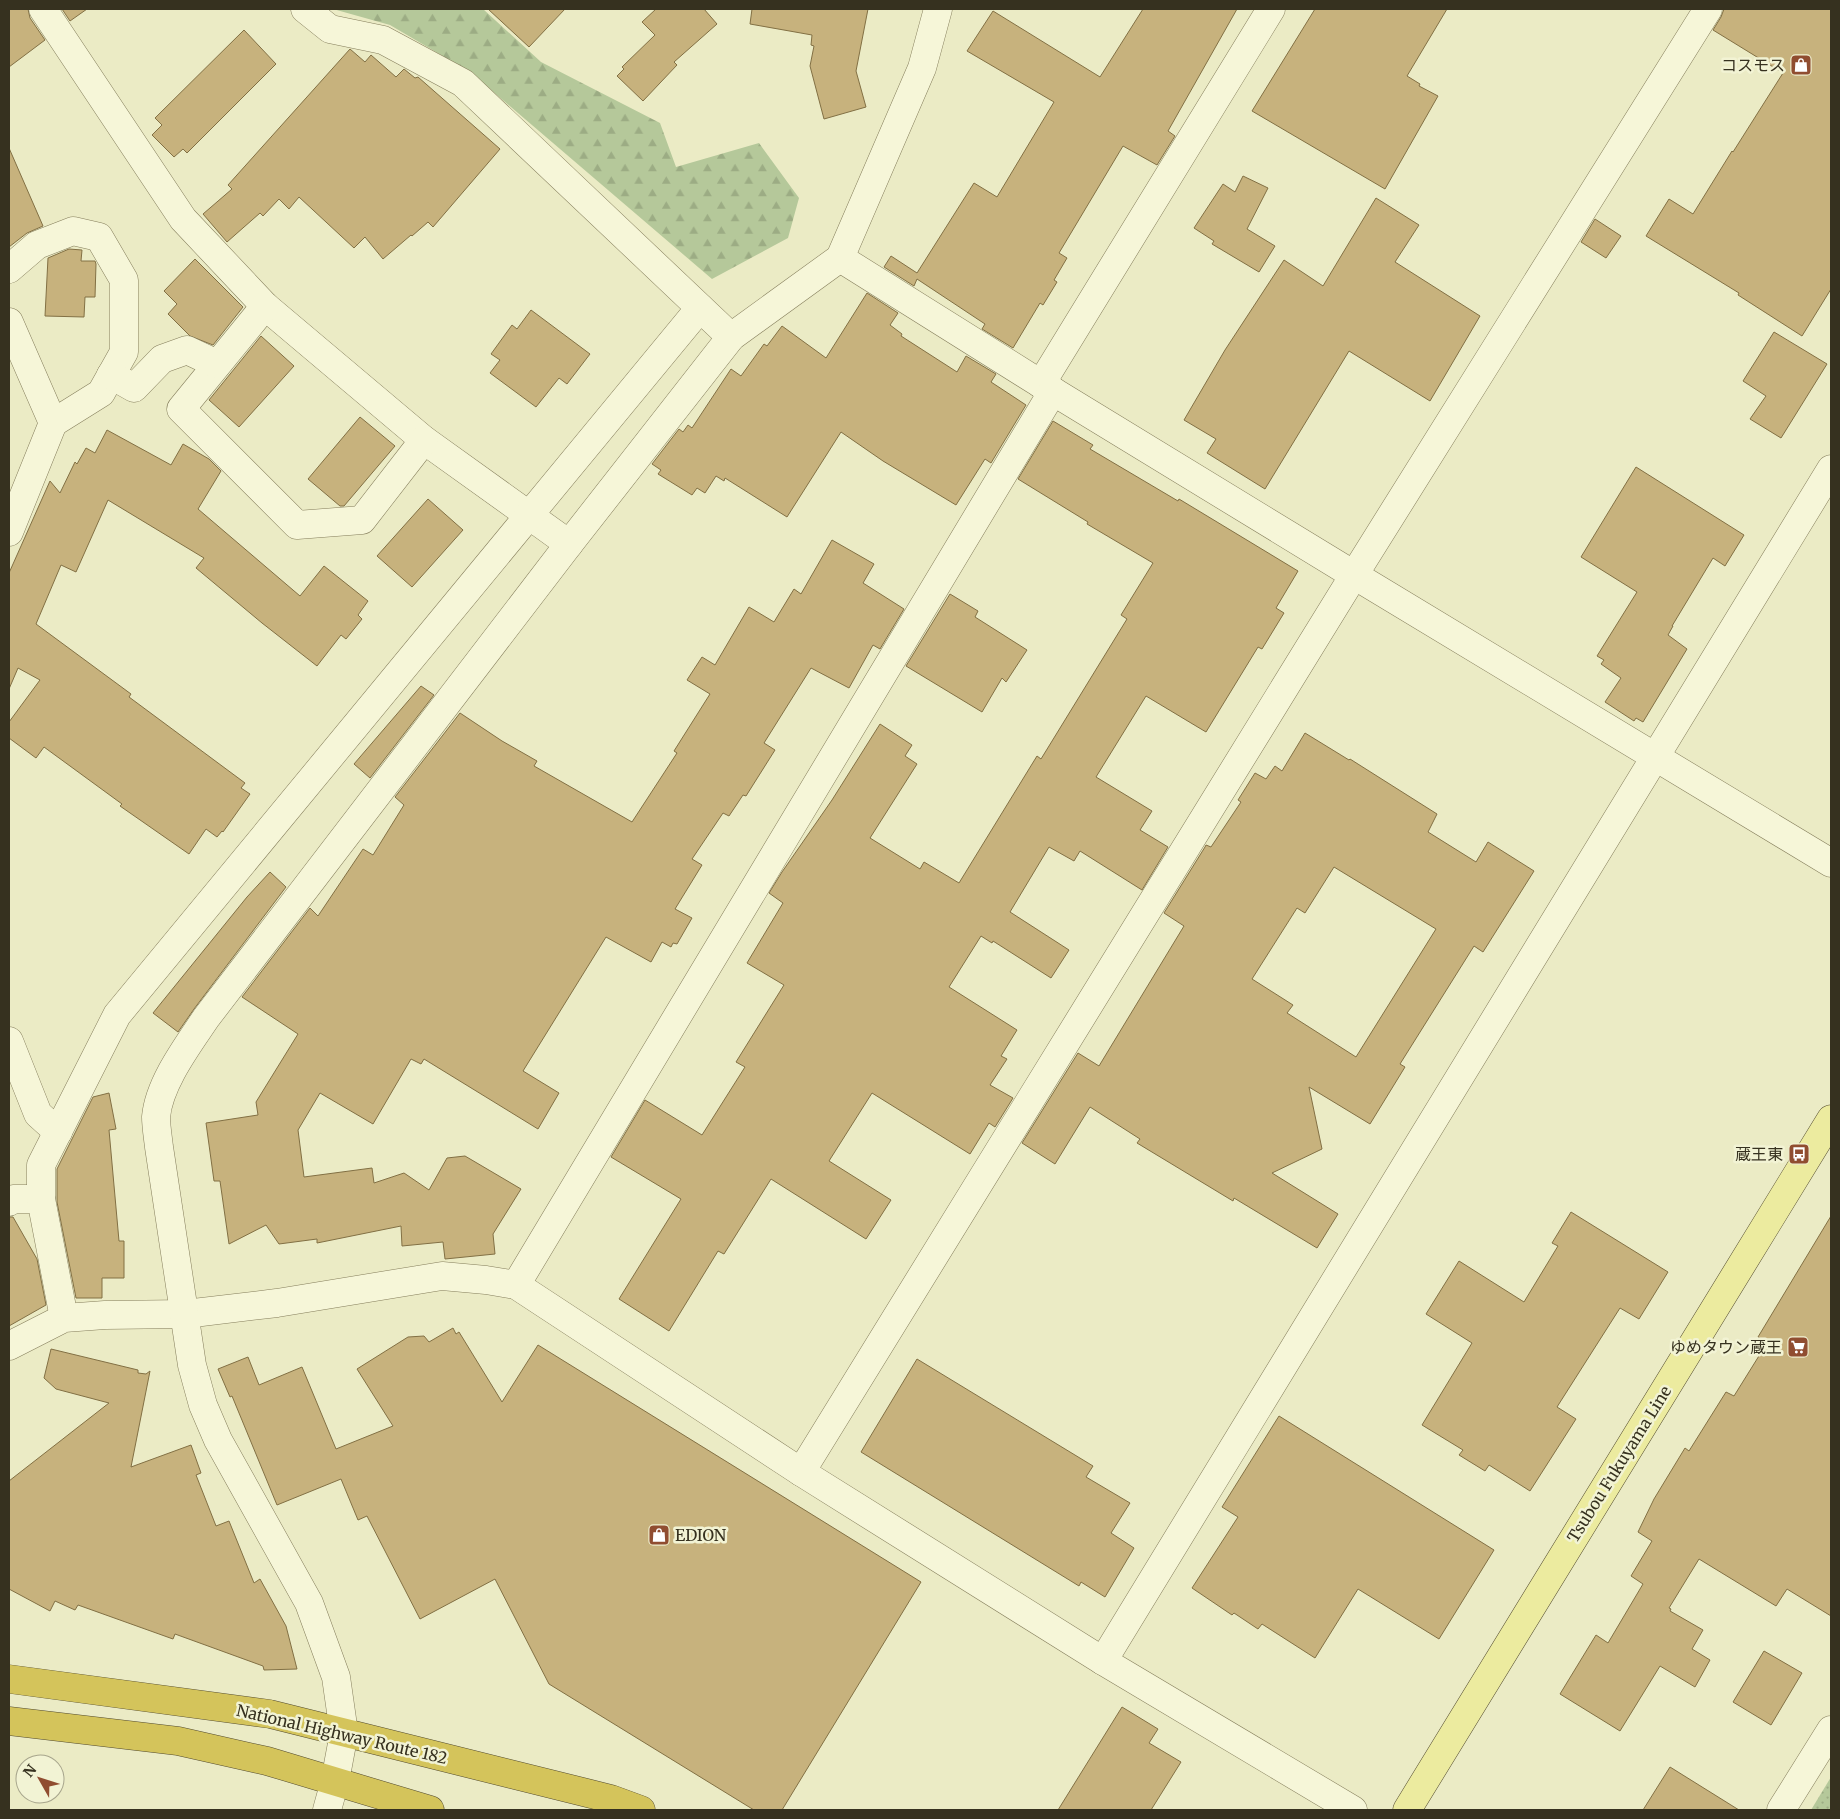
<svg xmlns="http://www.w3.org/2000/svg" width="1840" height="1819" viewBox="0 0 1840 1819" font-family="Merriweather,'Noto Sans JP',serif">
<defs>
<pattern id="forest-firs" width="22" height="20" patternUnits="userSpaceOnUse" patternTransform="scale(1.25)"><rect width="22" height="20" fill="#b5c89a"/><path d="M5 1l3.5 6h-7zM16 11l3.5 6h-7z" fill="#9cac84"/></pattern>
<pattern id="park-dots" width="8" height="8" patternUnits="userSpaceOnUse" patternTransform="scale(1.25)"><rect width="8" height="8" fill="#b5c89a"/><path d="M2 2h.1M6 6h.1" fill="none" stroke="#9cac84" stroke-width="1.8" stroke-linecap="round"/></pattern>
</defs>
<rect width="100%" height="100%" fill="#ebebc5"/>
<path fill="url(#forest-firs)" d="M333 9H483L541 62 660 123 676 167 759 143 799 198 788 238 712 279 470 72 390 25Z"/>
<path fill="url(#park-dots)" d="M1831 1777V1810H1811Z"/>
<g fill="#c7b27d" stroke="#827044" fill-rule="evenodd">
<path d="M9 9H28L30 18 45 40 9 67Z"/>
<path d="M62 9H87L70 21Z"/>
<path d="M488 9H565L529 47Z"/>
<path d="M656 9H704L717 24 674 62 677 65 643 101 617 76 624 69 622 67 655 35 642 22Z"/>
<path d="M752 9H868L856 71 866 107 824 119 810 66 814 46 811 45 812 35 750 24Z"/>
<path d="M1143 9H1237L1168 131 1175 136 1157 165 1123 146 1059 253 1067 258 1054 280 1057 282 1043 305 1040 303 1013 348 982 329 985 324 917 279 914 286 884 267 891 256 917 273 974 183 997 197 1054 102 967 51 993 11 1100 77Z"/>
<path d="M1315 9H1447L1407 76 1420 84 1419 86 1438 96 1385 189 1252 111Z"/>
<path d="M1724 9H1831V289L1802 336 1738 295 1739 293 1646 236 1669 199 1693 214 1732 151 1733 152 1783 73 1713 30 1721 17Z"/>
<path d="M244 30 276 64 187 153 183 149 174 157 152 135 162 125 155 118Z"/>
<path d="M350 49 365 62 371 55 396 77 404 69 415 78 418 77 500 149 433 227 428 222 412 236 411 235 383 259 365 237 354 248 299 197 289 209 279 199 263 216 260 213 227 242 203 214 232 189 228 185Z"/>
<path d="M9 148 43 226 27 233 9 247Z"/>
<path d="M1243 176 1268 188 1247 229 1275 246 1259 272 1212 244 1214 241 1194 228 1223 184 1235 192Z"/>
<path d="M1376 198 1419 225 1395 262 1480 316 1430 401 1349 351 1265 489 1207 453 1216 439 1184 420 1225 350 1284 260 1323 286Z"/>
<path d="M1595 219 1621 236 1606 258 1581 242Z"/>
<path d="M69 249 82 250 81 261H95L96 264 95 297H85L84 317 45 316 48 258Z"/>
<path d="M195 259 243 307 213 345 190 336 168 314 177 304 164 291Z"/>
<path d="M867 293 898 313 890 325 902 334 901 336 957 372 966 356 996 374 991 382 1026 405 991 463 985 459 956 505 883 461 841 432 787 517 725 478 724 481 716 476 705 493 697 488 692 495 658 474 661 470 652 464 679 429 683 432 688 425 692 428 731 369 741 376 764 344 767 346 782 326 826 358Z"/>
<path d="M531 310 590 354 567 384 559 378 536 407 490 373 500 360 491 354 512 325 517 329Z"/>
<path d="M1774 332 1827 364 1781 438 1750 419 1766 396 1743 381Z"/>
<path d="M261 336 294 366 239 427 209 400Z"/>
<path d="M360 417 395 446 344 506H340L308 479Z"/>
<path d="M1053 421 1093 445 1090 449 1178 501 1179 499 1298 571 1276 608 1284 613 1262 649 1258 647 1206 732 1146 696 1096 777 1152 811 1140 830 1168 847 1142 890 1080 851 1074 861 1049 847 1010 912 1069 950 1051 978 993 941 992 943 981 936 949 987 1017 1030 1001 1056 1007 1059 990 1085 1013 1098 995 1127 989 1123 970 1154 872 1093 829 1161 891 1200 866 1239 771 1179 724 1254 718 1251 669 1331 619 1299 681 1199 611 1157 645 1100 702 1135 745 1067 736 1062 784 985 747 963 783 903 769 893 782 872 832 800 880 724 912 745 905 756 917 764 870 838 920 869 924 862 959 883 1037 756 1041 759 1127 619 1121 615 1153 563 1087 524 1088 522 1018 479Z"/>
<path d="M107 430 171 465 183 444 209 459 221 471 198 509 300 596 324 566 368 601 358 615 362 619 346 639 341 635 317 666 262 623 196 568 204 558 108 500 76 572 61 565 36 624 131 694 129 697 245 783 241 788 250 794 223 832 222 831 217 837 206 829 189 854 120 806 122 804 44 747 36 758 9 738V722L40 680 18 668 9 689V573L50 481 60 493 75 462 77 464 86 448 95 453Z"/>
<path d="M1636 467 1744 535 1725 566 1713 558 1672 626H1673L1668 635 1687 649 1643 722 1636 718 1634 721 1605 702 1621 678 1601 664 1604 660 1597 656 1637 592 1581 557Z"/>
<path d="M428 499 463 530 412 587 377 556Z"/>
<path d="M832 540 874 564 863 583 904 609 880 649 873 645 849 688 811 668 764 743 775 750 746 796 743 795 729 816 723 813 692 859 702 865 675 909 692 918 677 944 673 943 671 947 662 942 651 962 606 937 523 1071 559 1093 538 1129 424 1059 421 1064 411 1059 373 1124 320 1093 298 1130 304 1177 372 1168 374 1183 404 1173 429 1190 447 1158 465 1156 521 1189 493 1234 495 1254 445 1259 443 1242 402 1246 401 1226 317 1243V1239L279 1244 266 1225 229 1244 220 1181H214L206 1123 258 1115 256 1102 298 1034 242 997 310 908 318 916 363 849 373 855 404 805 395 797 460 713 502 741 537 761 534 766 632 822 677 753 674 751 710 694 687 680 702 657 715 665 749 607 774 622 794 589 801 594Z"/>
<path d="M950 594 978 611 975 617 1027 650 1006 682 1002 678 982 712 906 666Z"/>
<path d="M421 686 434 695 370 778 354 764Z"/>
<path d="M1305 733 1349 760 1350 759 1437 814 1428 832 1476 862 1488 842 1534 871 1483 952 1474 946 1400 1064 1405 1067 1370 1124 1309 1087 1322 1149 1272 1173 1338 1214 1317 1248 1234 1198 1233 1201 1137 1143 1140 1139 1090 1107 1055 1164 1022 1143 1078 1053 1099 1066 1184 926 1164 913 1205 847 1206 845 1211 847 1241 802 1238 800 1255 773 1266 779 1275 766 1282 771ZM1334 867 1436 929 1356 1057 1287 1013 1293 1005 1252 979 1297 908 1305 913Z"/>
<path d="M270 872 286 887 194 1009 178 1032 153 1013 247 897Z"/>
<path d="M109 1093 116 1129 109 1130 119 1241H124V1278H102V1298H76L57 1202V1169L93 1097Z"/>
<path d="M1571 1212 1668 1272 1639 1319 1620 1308 1557 1407 1576 1419 1530 1491 1489 1465 1485 1471 1459 1455 1463 1450 1422 1425 1472 1343 1426 1314 1459 1261 1524 1302 1558 1246 1552 1243Z"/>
<path d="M1831 1216V1616L1787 1589 1776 1606 1699 1559 1669 1608 1671 1609 1670 1611 1703 1630 1692 1649 1710 1660 1695 1687 1660 1666 1620 1731 1560 1694 1596 1635 1608 1643 1643 1584 1631 1576 1652 1541 1638 1532 1654 1499 1685 1448 1689 1451 1726 1392 1734 1396 1767 1343 1758 1337Z"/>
<path d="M9 1217H13L37 1259 46 1305 9 1326Z"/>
<path d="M453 1328 456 1334 459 1332 502 1402 538 1345 921 1582 782 1810H754L549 1684 495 1579 420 1619 367 1516 358 1520 341 1479 277 1505 232 1396 230 1397 218 1369 248 1357 259 1385 302 1367 336 1449 393 1426 357 1369 408 1337 424 1336 429 1342Z"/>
<path d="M51 1349 138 1370V1373L146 1374 150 1371 131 1467 191 1445 201 1473 196 1475 216 1526 229 1521 254 1583 260 1579 286 1626 297 1669 264 1670 263 1666 175 1634 173 1639 78 1605 75 1610 55 1601 50 1611 9 1589V1481L109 1403 56 1389 44 1378Z"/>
<path d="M917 1359 1093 1466 1086 1477 1130 1503 1111 1533 1134 1548 1105 1597 1081 1582 1079 1586 861 1452Z"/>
<path d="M1279 1416 1494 1550 1439 1639 1358 1589 1315 1658 1262 1624 1258 1629 1234 1613 1232 1615 1192 1588 1238 1517 1222 1507Z"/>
<path d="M1764 1651 1802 1673 1771 1725 1733 1702Z"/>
<path d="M1122 1707 1158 1729 1149 1743 1181 1762 1151 1810H1058Z"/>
<path d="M1670 1767 1739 1810H1643Z"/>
</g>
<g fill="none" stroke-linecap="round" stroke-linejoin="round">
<g stroke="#857e5c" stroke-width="29">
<g id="minor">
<path d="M43 9 183 219 265 306 424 440 569 544"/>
<path d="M305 9 330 29 383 40 463 83 731 337"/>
<path d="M840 258 1041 384 1271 9"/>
<path d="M9 269 37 245 73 231 99 237 124 280V352L101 393 53 423"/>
<path d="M265 306 181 409 297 525 362 520 424 440"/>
<path d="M9 322 53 423 9 532"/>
<path d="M111 375 134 388 162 359 187 350 217 364"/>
<path d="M1041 384 1354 575 1831 863"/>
<path d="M9 1041 38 1114 58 1132"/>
<path d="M9 1202 13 1199H41"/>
<path d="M516 1285 1053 391"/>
<path d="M64 1318 41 1199V1165L117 1015 700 308"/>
<path d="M9 1346 64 1318 105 1315 185 1314 277 1303 442 1276 486 1280 516 1285 801 1472 1103 1661 1353 1810"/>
<path d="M801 1472 1354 575 1708 9"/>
<path d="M1103 1661 1831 469"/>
<path d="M327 1810 335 1781 344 1733 336 1677 309 1603 218 1440 203 1405 192 1365 159 1147C158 1138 156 1126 156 1117 159 1083 188 1045 206 1018L569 544 731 337 840 258 922 68 938 9"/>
<path d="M1781 1810 1831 1730"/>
</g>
</g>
<g stroke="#534b30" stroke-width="29">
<path id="major" d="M1407 1810 1831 1119"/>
</g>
<g stroke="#534b30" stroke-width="29">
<g id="highway">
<path d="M9 1679 270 1714 611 1799 641 1810"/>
<path d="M9 1721 178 1741 267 1761 430 1810"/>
</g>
</g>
<use href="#minor" stroke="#f6f6d8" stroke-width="28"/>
<use href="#major" stroke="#eceb9f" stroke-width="28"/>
<use href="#highway" stroke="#d4c45b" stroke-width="28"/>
</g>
<defs>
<g id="shop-square" transform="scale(1.125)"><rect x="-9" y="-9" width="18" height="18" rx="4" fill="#904d30" stroke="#f2f3d4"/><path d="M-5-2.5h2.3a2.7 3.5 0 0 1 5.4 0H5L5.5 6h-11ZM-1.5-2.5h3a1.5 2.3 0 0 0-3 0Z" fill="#fff"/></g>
<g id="bus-square" transform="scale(1.125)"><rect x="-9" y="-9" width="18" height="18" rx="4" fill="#904d30" stroke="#f2f3d4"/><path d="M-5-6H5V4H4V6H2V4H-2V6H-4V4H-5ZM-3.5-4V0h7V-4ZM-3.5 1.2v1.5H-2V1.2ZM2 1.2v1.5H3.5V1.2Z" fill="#fff"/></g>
<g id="supermarket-square" transform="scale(1.125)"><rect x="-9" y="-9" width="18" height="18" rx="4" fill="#904d30" stroke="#f2f3d4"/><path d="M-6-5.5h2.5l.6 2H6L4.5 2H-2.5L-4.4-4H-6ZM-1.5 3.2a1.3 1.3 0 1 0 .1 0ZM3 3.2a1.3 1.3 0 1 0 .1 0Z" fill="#fff"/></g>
</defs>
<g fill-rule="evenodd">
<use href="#shop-square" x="1801" y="65"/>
<use href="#bus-square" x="1799" y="1154"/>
<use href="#supermarket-square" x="1798" y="1347"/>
<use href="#shop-square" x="659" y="1535"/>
</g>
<g text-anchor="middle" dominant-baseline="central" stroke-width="5" stroke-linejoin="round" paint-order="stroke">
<g font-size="16" fill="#36311f" stroke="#f2f3d4" text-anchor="end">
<text x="1785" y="65">コスモス</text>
<text x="1783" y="1154">蔵王東</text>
<text x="1782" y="1347">ゆめタウン蔵王</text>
<text x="675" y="1535" text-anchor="start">EDION</text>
</g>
<g font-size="16" fill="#36311f" stroke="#f2f3d4">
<text transform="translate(1619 1464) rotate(-58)">Tsubou Fukuyama Line</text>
<text transform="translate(342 1734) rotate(13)">National Highway Route 182</text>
</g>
</g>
<rect width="1840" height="1819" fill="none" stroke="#36311f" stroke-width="20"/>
<g transform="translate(40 1779) rotate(309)"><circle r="24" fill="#f2f3d4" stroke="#a7a58c"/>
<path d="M0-4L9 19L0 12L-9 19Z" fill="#904d30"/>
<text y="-8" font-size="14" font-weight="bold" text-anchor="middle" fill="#36311f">N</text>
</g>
</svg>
